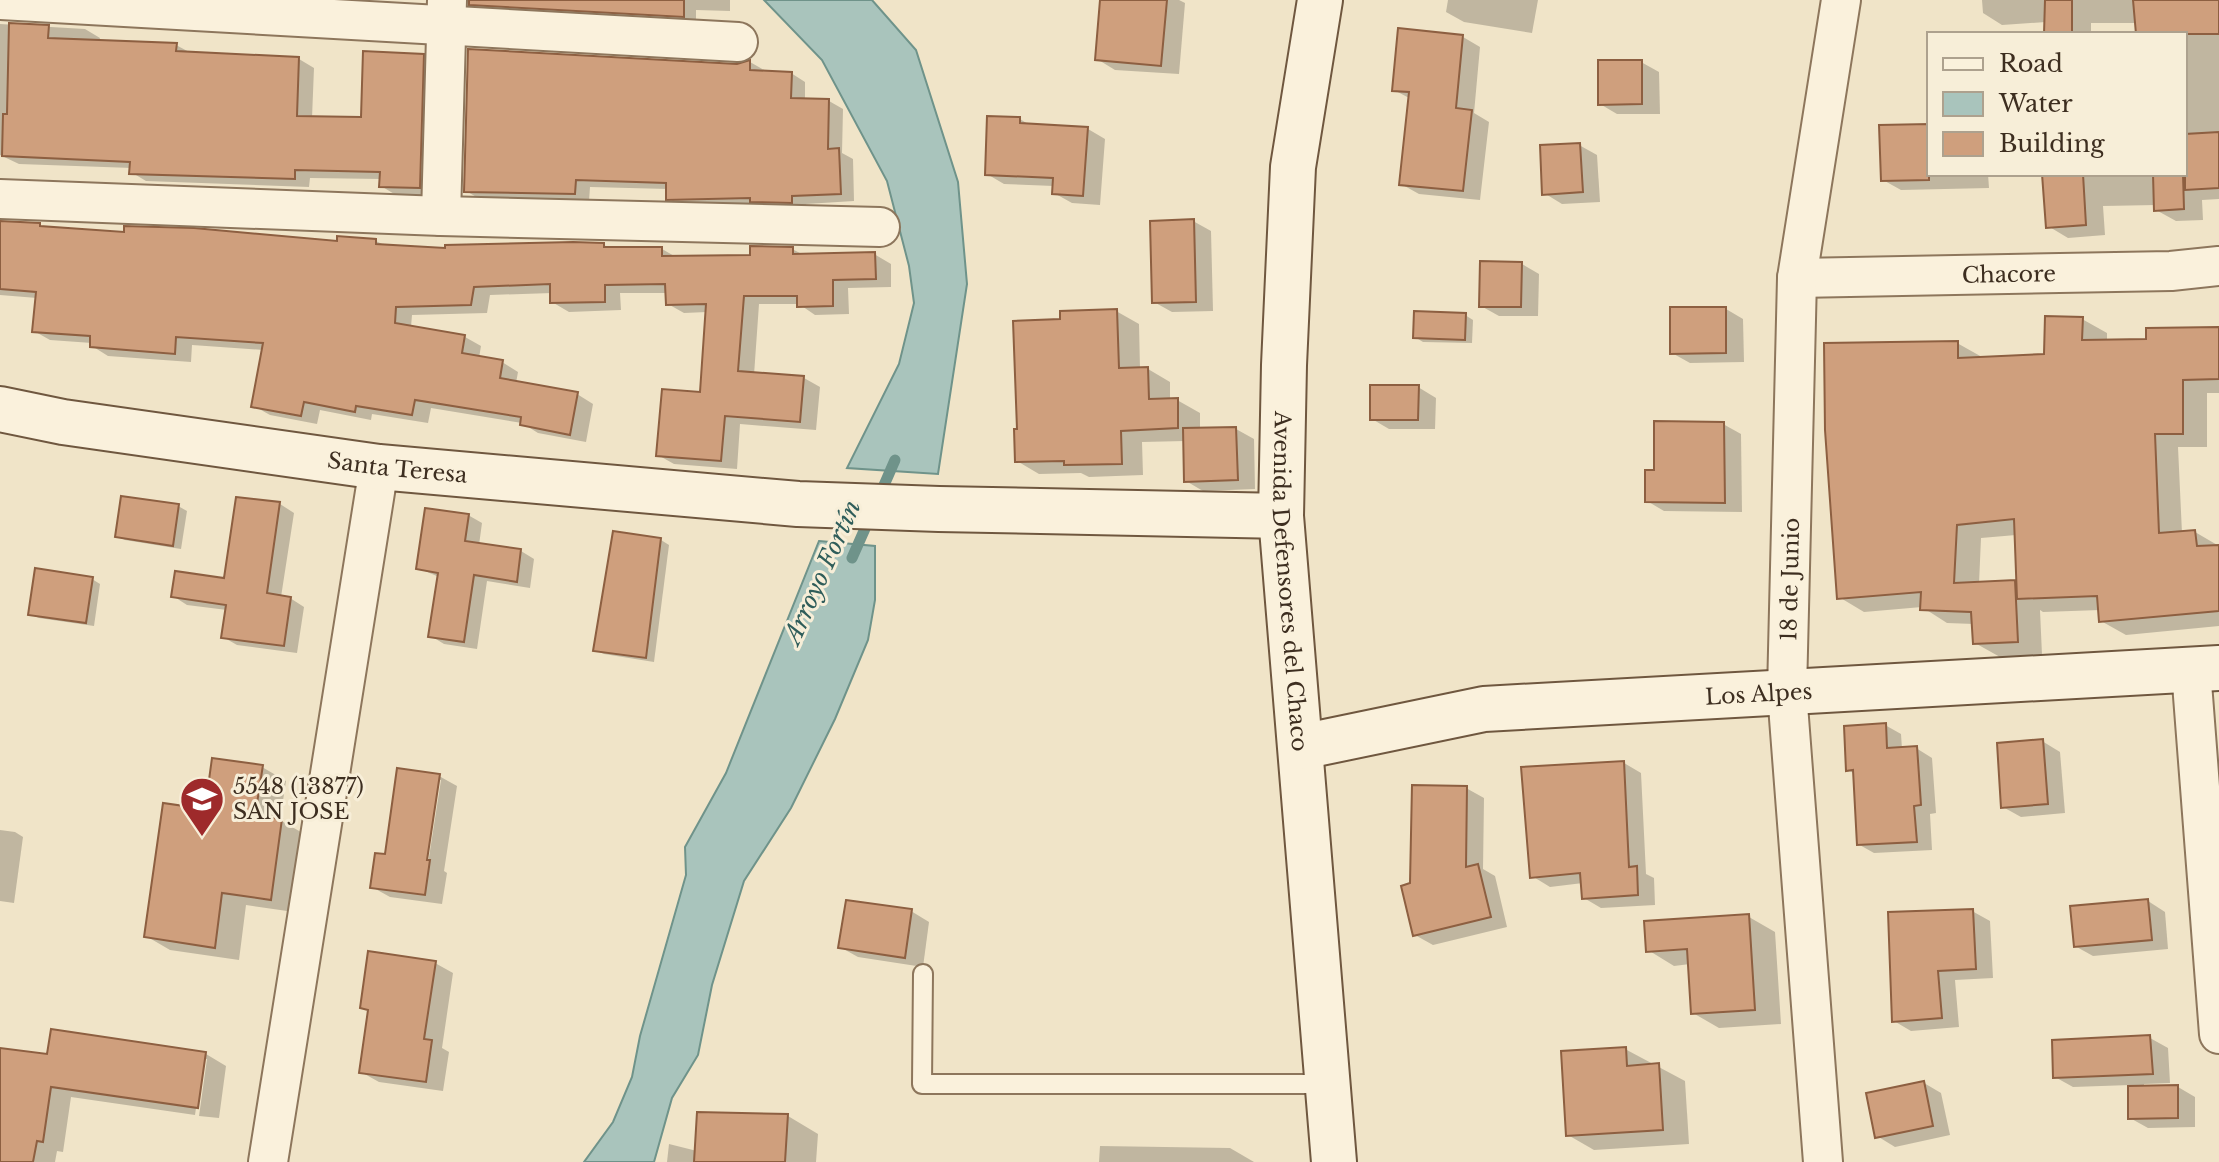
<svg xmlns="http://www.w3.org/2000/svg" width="2219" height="1162" viewBox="0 0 2219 1162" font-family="'Libre Baskerville',serif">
<rect width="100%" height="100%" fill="#f0e4c8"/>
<g fill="#a9c4bc" stroke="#6f938a" stroke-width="2">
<path d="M764 0H872L916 50 958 182 967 284 938 474 847 468 899 364 914 303 909 266 887 181 822 60Z"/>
<path d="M819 541 875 546V600L868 640 835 719 791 808 744 881 712 985 698 1055 672 1098 654 1162H584L613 1122 632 1077 640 1036 686 875 685 847 726 773Z"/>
</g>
<g fill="#0003" fill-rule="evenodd">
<path d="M470 0H730V11L696 10V23L483 11 471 3Z"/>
<path d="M1102 0H1179L1185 3 1179 74 1115 70 1097 59Z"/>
<path d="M1448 0H1538L1532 33 1464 22 1446 12Z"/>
<path d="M1982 0H2219V199L2202 200 2203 220 2176 221 2156 210V205L2103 206 2105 235 2068 238 2048 226 2044 174H2185V34H2138L2137 23H2091V34H2046V22L2002 25 1983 13Z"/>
<path d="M0 24 85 29 100 38 99 42 176 45 191 53 299 59 314 68 312 118 362 119 423 56 438 64 434 196 396 195 381 186V179L310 178 309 187 146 181 131 172 132 168 19 164 0 155Z"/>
<path d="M1463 37 1480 47 1474 113 1489 122 1480 200 1419 194 1401 184 1411 99 1394 90Z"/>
<path d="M750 62 764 70V73H791L805 82V100L829 101 843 109 842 153 853 159 854 201 806 204V210L682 207 668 198V189L590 187 589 201 480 199 466 191Z"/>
<path d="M1641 62 1659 72 1660 114H1617L1600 104Z"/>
<path d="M1020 119 1031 126 1088 129 1105 139 1100 205 1072 203 1054 193V186L1004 184 987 174Z"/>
<path d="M1929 126V174H1988L1989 188 1901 190 1883 180Z"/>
<path d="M1579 145 1597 155 1600 202 1562 204 1544 193Z"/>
<path d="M1193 221 1211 231 1213 311 1172 312 1154 302Z"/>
<path d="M0 223 40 225 47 229 339 243 376 241 386 246 447 250 604 245 611 249H662L676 257H752L792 249 804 255 874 254 891 264V287L848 288 849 314 815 315 799 304H759L754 375 804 378 820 387 816 430 740 424 737 469 674 464 658 455 701 394 707 312 684 313 668 304 667 293H620L621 310 569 312 552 302V293L490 295 487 313 412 315 411 327 465 337 481 346 479 358 502 362 518 372 516 383 577 394 593 404 586 442 538 433 522 423 431 408 428 423 372 414 371 420 320 410 317 424 270 415 254 406 264 350 192 345 191 362 108 356 92 346V343L50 340 34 331 37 298 0 295Z"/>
<path d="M1522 264 1539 274 1538 316H1499L1481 306Z"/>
<path d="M1726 309 1743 319 1744 362 1690 363 1672 353Z"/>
<path d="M1116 311 1139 324 1140 369H1148L1170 382V401L1177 400 1200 413V430L1236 429 1254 439 1255 489 1203 491 1186 481 1185 441 1142 442 1143 475 1089 477 1081 473 1039 474 1017 461 1062 321Z"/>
<path d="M1465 315 1473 320 1472 343 1423 342 1415 337Z"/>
<path d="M2082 319 2107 333V342L2148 341 2219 329V393H2207V447H2178L2182 533 2195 532 2219 546V626L2126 635 2101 621 2100 610 2043 612 2040 610 2042 655 2000 657 1975 643 1974 624 1947 623 1922 607 1864 612 1839 597 1957 343 1982 357 2046 356ZM2016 535 2018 584 2014 582 1979 584 1981 538Z"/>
<path d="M1418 387 1436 398 1435 429H1389L1372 419Z"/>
<path d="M1723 424 1741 434 1742 512 1664 511 1647 501 1656 472Z"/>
<path d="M280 504 294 513 281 597 290 598 304 607 297 653 237 645 223 637 227 610 187 605 173 596 226 580Z"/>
<path d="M178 506 187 511 181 549 125 540 117 536Z"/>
<path d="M468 515 482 523 479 545 521 551 534 559 530 588 487 581 477 649 444 644 431 636 439 577 418 568Z"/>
<path d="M661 540 669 545 654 662 604 654 595 650Z"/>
<path d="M92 579 100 584 94 626 39 618 30 614Z"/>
<path d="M1885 725 1901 734 1902 749 1916 748 1932 758 1936 813 1930 814 1932 850 1874 853 1858 844 1855 774 1848 770Z"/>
<path d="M2042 741 2060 752 2065 813 2021 817 2003 807Z"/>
<path d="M1624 763 1641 773 1646 874 1654 878 1655 905 1601 908 1584 898 1583 883 1550 887 1532 876Z"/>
<path d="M262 767 286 781 280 820 306 835 294 912 246 905 239 960 170 950 146 936 207 811Z"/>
<path d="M439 776 457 786 444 871 447 873 442 904 390 897 372 887 387 857ZM437 780H441L427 870H423Z"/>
<path d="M1466 788 1484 798 1483 869 1495 876 1507 927 1433 945 1415 935 1412 885Z"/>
<path d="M0 830 15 832 23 837 14 903 0 901Z"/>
<path d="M2148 901 2165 912 2168 949 2093 956 2075 946Z"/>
<path d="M911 911 929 922 923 967 858 957 840 947Z"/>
<path d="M1972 911 1990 921 1993 978 1955 980 1959 1027 1911 1031 1894 1021Z"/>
<path d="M1749 917 1775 932 1781 1024 1719 1028 1693 1013 1690 964 1674 966 1648 950Z"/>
<path d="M435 963 453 973 442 1048 449 1052 443 1091 379 1082 361 1072 370 1012 362 1007Z"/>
<path d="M53 1031 206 1054 226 1066 219 1118 199 1116 207 1059H203L195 1115 71 1097 63 1152 57 1151 55 1162H0V1050L49 1057Z"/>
<path d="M2150 1038 2168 1048 2170 1083 2144 1084V1088L2178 1087 2195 1097V1127L2148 1128 2130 1118V1085L2073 1087 2055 1077Z"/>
<path d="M1625 1049 1685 1081 1689 1144 1594 1150 1568 1135Z"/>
<path d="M1924 1083 1941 1093 1950 1135 1895 1147 1877 1136Z"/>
<path d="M788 1116 818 1134 816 1162H667L669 1144 697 1151Z"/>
<path d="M1100 1146 1230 1148 1254 1162H1099Z"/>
</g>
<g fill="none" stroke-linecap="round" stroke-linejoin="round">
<g stroke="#6f938a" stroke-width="11">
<path d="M878 499 895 460"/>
<path d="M852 558 871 515"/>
</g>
</g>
<g fill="#cf9f7d" stroke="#8d5f41" stroke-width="2">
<path d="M469 0H684V17L469 5Z"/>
<path d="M1100 0H1167L1161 66 1095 60Z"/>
<path d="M2045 0H2072V34H2044Z"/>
<path d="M2133 0H2219V34H2136Z"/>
<path d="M9 23 49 25 48 38 177 43 176 51 299 57 297 116 361 117 363 51 424 54 420 188 379 187 380 172 295 170V179L129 174 130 162 2 156 3 114H7Z"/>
<path d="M1398 28 1463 35 1456 108 1472 110 1463 191 1399 185 1409 92 1392 91Z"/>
<path d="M468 49 737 64 750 60V70L792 72 791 98 829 99 828 149 839 148 841 194 792 196V203L750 202V198L666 200V183L576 180 575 194 464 192Z"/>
<path d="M1598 60H1642V104L1598 105Z"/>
<path d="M987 116 1020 117V123L1088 127 1083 196 1052 194 1053 178 985 175Z"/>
<path d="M1929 124V180L1881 181 1879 125Z"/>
<path d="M2219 132V188L2185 190V134Z"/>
<path d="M1580 143 1583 192 1542 195 1540 145Z"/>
<path d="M2042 174H2083L2086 225 2046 228Z"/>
<path d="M2153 174H2183L2184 209 2154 211Z"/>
<path d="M1194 219 1196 302 1152 303 1150 221Z"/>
<path d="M0 221 40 223V226L124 232V226L194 228 337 241V236L376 239V244L445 248V245L573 242 604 243V247H662V256L750 255V246L793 247V254L875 252 876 279 833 280V306L797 307V296H744L738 371 804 376 800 422 725 416 721 461 656 456 662 389 700 392 706 304 666 305 665 284 605 285V302L550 303V284L474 287 471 305 396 307 395 323 465 335 462 353 503 360 500 378 578 392 570 435 520 425 521 417 415 400 412 415 356 406 355 412 304 402 301 416 251 407 263 343 176 337 175 354 90 347V336L32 332 36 292 0 289Z"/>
<path d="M1480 261 1522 262 1521 307H1479Z"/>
<path d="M1670 307H1726V353L1670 354Z"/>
<path d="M1117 309 1119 368 1148 367 1149 399 1178 398V428L1121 431 1122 464 1064 465V461L1015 462 1014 429H1017L1013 321 1060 319V311Z"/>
<path d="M1414 311 1466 313 1465 340 1413 338Z"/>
<path d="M2045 316 2083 317 2082 340 2146 339V328L2219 327V379L2183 380V434H2155L2159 533 2195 530 2197 546 2219 545V611L2099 622 2097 596 2017 599 2014 519 1957 525 1954 583 2015 580 2018 642 1973 644 1971 612 1920 610 1921 592 1837 599 1825 430 1824 343 1958 341V358L2044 354Z"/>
<path d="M1370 385H1419L1418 420H1370Z"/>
<path d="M1654 421 1724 422 1725 503 1645 502V470H1654Z"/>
<path d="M1236 427 1238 480 1184 482 1183 428Z"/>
<path d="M121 496 179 504 173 546 115 537Z"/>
<path d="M236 497 280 502 267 593 291 597 284 646 221 638 226 605 171 597 175 571 224 578Z"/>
<path d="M425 508 469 514 465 541 521 549 517 582 474 575 464 642 428 637 438 573 416 569Z"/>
<path d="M613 531 661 538 646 658 593 651Z"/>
<path d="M35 568 93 577 86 623 28 615Z"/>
<path d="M1886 723 1887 748 1917 746 1921 805 1914 806 1917 842 1857 845 1853 770 1846 771 1844 726Z"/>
<path d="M2043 739 2048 804 2001 808 1997 743Z"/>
<path d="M212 758 263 765 255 816 282 819 271 900 222 893 215 948 144 937 163 803 205 809Z"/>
<path d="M1624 761 1629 867 1637 866 1638 895 1582 899 1580 873 1530 878 1521 767Z"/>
<path d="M397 768 440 774 427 860H430L425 895 370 888 375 853 385 854Z"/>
<path d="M1412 785 1467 786 1466 867 1478 864 1491 917 1413 936 1401 886 1410 883Z"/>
<path d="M2148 899 2152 940 2074 947 2070 906Z"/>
<path d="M846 900 912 909 905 958 838 948Z"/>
<path d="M1973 909 1976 969 1938 971 1942 1018 1892 1022 1888 912Z"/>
<path d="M1749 914 1755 1010 1691 1014 1687 949 1646 952 1644 921Z"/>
<path d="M368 951 436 961 424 1039 432 1040 426 1082 359 1073 368 1010 360 1008Z"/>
<path d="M51 1029 206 1052 198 1108 51 1087 43 1142 37 1141 33 1162H0V1048L47 1054Z"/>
<path d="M2150 1035 2153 1074 2053 1078 2052 1040Z"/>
<path d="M1626 1047 1627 1066 1659 1063 1663 1130 1566 1136 1561 1051Z"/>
<path d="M1924 1081 1933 1126 1875 1138 1866 1093Z"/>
<path d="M2178 1085V1118L2128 1119V1086Z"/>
<path d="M697 1112 788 1114 785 1162H694Z"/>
</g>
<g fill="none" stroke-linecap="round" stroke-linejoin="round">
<g stroke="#8d765c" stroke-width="22">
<path id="lane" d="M923 974 922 1084H1327"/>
</g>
<g stroke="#8d765c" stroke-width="42">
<g id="street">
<path d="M0 0 738 42"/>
<path d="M0 199 441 216 880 227"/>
<path d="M441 216 447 0"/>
<path id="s1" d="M1797 278 2171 271 2219 266"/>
<path d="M2191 670 2219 1034"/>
<path d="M268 1162 379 467"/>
<path id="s2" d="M1823 1162 1787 692 1797 278 1841 0"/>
</g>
</g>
<g stroke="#6f573f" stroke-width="48">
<g id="secondary">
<path id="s3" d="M1320 0 1293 167 1284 365 1281 516 1334 1162"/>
<path id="s4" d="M0 409 63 422 379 467 798 504 939 509 1281 516"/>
<path id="s5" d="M1301 747 1484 709 2219 668"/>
</g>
</g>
<use href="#lane" stroke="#faf1dc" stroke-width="18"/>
<use href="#street" stroke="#faf1dc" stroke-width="38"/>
<use href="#secondary" stroke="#faf1dc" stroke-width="44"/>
</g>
<defs>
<g id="school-pin" transform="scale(2.3)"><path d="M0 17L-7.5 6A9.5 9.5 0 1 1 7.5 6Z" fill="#9e2a2b" stroke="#f7eed8"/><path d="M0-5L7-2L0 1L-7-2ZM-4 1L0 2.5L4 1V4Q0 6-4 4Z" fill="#fff"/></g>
</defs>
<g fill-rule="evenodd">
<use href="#school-pin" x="202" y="799"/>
</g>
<g text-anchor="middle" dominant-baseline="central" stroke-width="6" stroke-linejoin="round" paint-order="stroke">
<g font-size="22" fill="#3d2e20" stroke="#f7eed8">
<text stroke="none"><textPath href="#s1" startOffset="212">Chacore</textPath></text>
<text stroke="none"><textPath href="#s4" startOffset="402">Santa Teresa</textPath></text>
<text stroke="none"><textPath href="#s3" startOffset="584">Avenida Defensores del Chaco</textPath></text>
<text stroke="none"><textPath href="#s2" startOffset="584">18 de Junio</textPath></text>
<text stroke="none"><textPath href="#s5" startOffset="462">Los Alpes</textPath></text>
</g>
<g font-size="22" fill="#3d2e20" stroke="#f7eed8" text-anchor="start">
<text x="233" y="786">5548 (13877)<tspan x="233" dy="25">SAN JOSE</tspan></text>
</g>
<g font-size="24" font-style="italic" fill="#2f5d5a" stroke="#f7eed8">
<text transform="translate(822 572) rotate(-66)">Arroyo Fortín</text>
</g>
</g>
<rect x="1927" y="32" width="260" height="144" fill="#f7eed8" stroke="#ada18e" stroke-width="2"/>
<rect x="1943" y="58" width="40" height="12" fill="#faf1dc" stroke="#ada18e" stroke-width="2"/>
<text x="1999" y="72" font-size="24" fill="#3d2e20">Road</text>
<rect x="1943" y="92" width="40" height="24" fill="#a9c4bc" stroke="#ada18e" stroke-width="2"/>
<text x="1999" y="112" font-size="24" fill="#3d2e20">Water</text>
<rect x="1943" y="132" width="40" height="24" fill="#cf9f7d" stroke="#ada18e" stroke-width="2"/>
<text x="1999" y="152" font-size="24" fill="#3d2e20">Building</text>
</svg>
